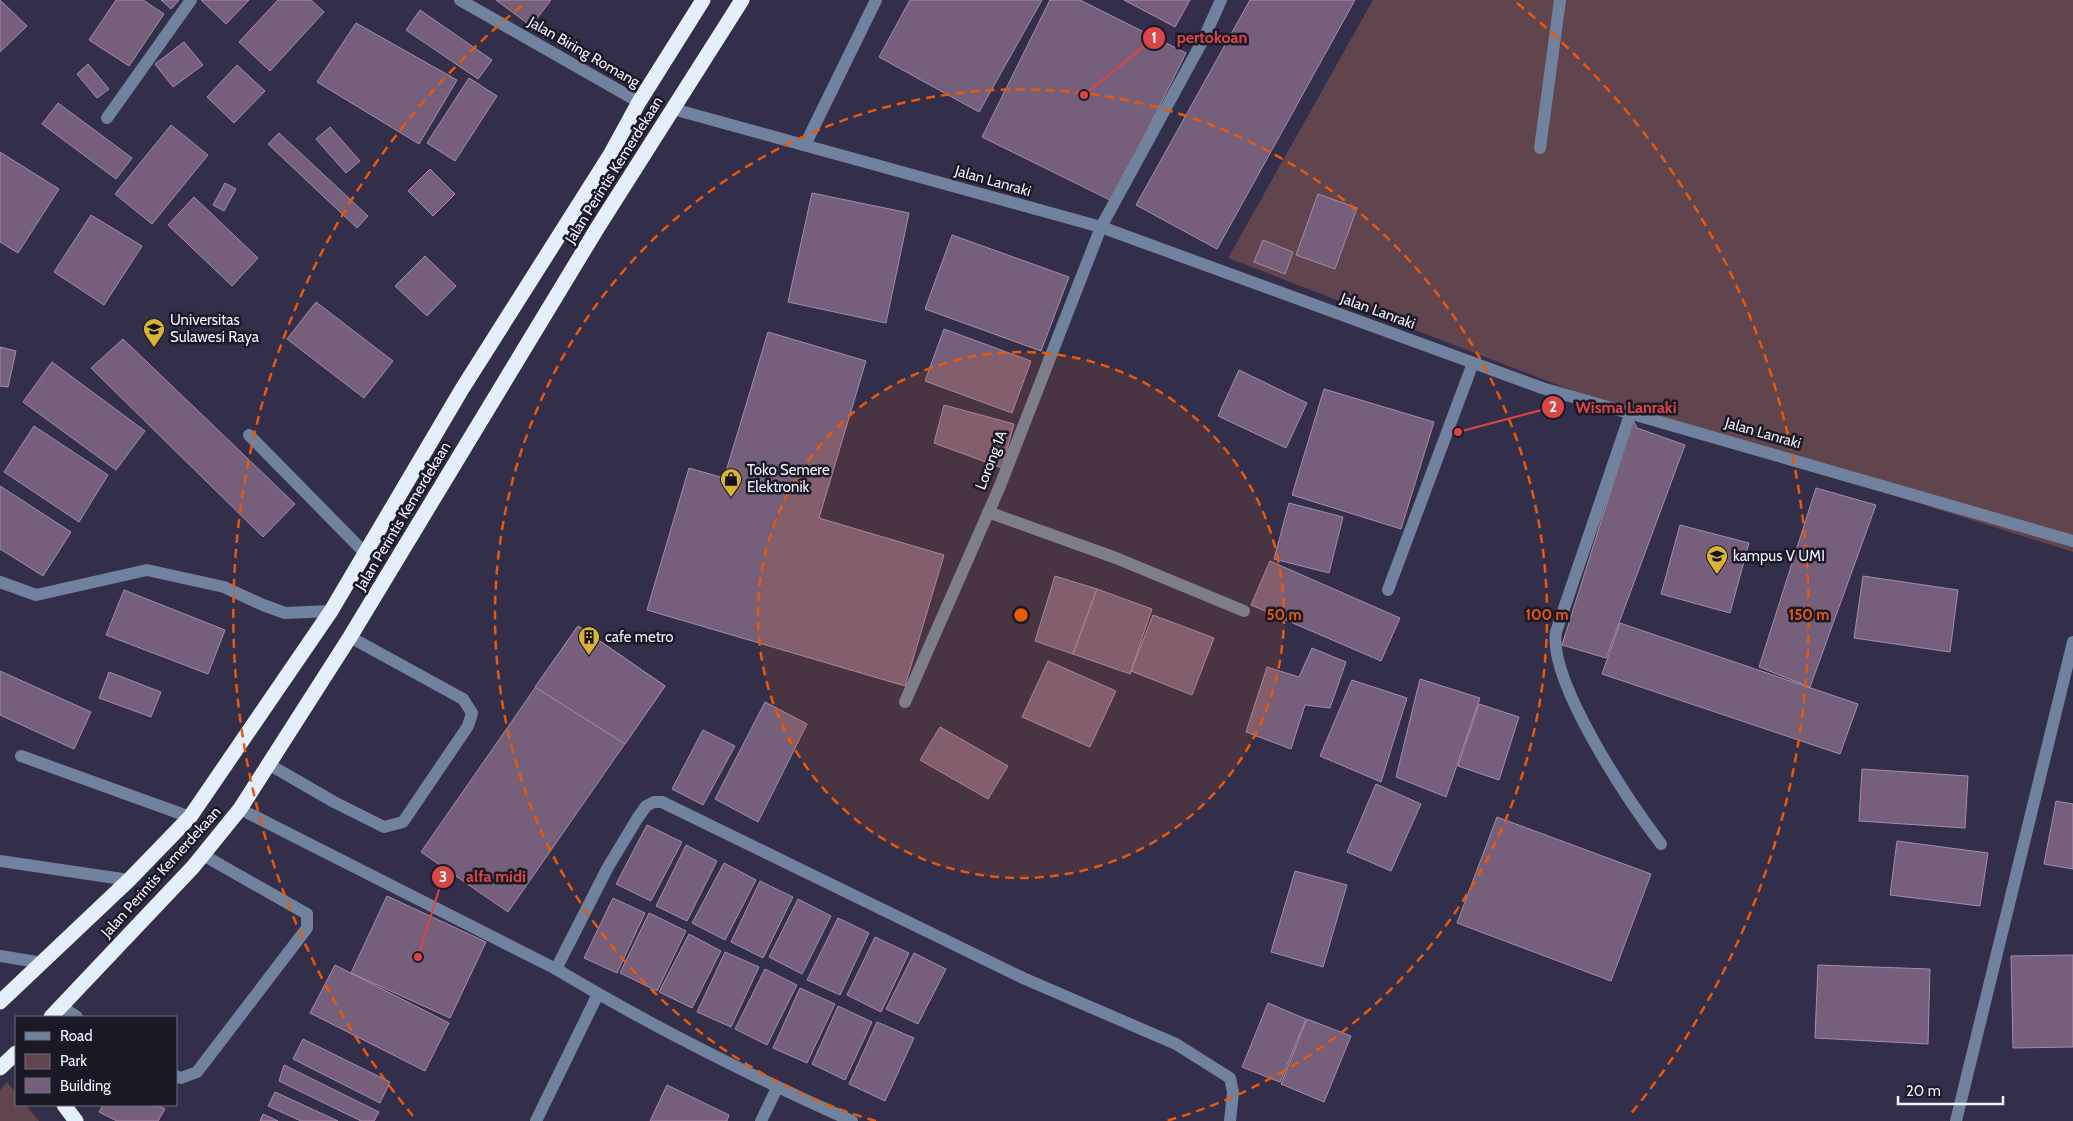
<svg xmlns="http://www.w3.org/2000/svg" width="2073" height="1121" viewBox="0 0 2073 1121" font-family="Cabin,sans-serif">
<rect width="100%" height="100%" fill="#332f4b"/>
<g fill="#60454f">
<path d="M1373 0H2073V552L1615 407 1228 258Z"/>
<path d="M7 1082 16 1093V1105H26L39 1121H0V1090Z"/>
</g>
<g fill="#765f7a" stroke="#a68daa">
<path d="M0 0 27 26 0 52Z"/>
<path d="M116 0H143L164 14 129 66 89 40Z"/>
<path d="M161 0H179L171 9Z"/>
<path d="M201 0H249L226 24Z"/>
<path d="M278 0H311L324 12 270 71 239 42Z"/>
<path d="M496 0H551L531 26Z"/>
<path d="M910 0H1042L979 112 879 57Z"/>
<path d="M1050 0H1080L1186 53 1112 201 982 137Z"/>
<path d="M1124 0H1190L1175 27Z"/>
<path d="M1250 0H1355L1217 249 1136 205Z"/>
<path d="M420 10 492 60 478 79 406 30Z"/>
<path d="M356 23 457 80 419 144 317 82Z"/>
<path d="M184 42 203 65 173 87 155 64Z"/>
<path d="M88 64 109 89 97 98 77 74Z"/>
<path d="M237 65 265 91 234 123 207 97Z"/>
<path d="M469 78 497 96 455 161 427 143Z"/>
<path d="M58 103 132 158 116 179 42 124Z"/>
<path d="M171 125 208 155 152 224 115 194Z"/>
<path d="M330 127 360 161 346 173 316 139Z"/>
<path d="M279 133 368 216 357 228 268 144Z"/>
<path d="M0 152 59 189 18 253 0 242Z"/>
<path d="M430 169 455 194 433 216 408 191Z"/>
<path d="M225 183 236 189 224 211 213 205Z"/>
<path d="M812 193 909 213 886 323 788 302Z"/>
<path d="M1318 194 1357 208 1335 269 1296 255Z"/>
<path d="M194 197 258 258 232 286 168 225Z"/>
<path d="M91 215 142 246 104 305 54 272Z"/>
<path d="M952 235 1069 277 1041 351 925 309Z"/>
<path d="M1263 240 1293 252 1285 274 1254 262Z"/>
<path d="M425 256 456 286 427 316 395 286Z"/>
<path d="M316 302 393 361 364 398 287 339Z"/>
<path d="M944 329 1031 361 1012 413 925 381Z"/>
<path d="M768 332 866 361 819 518 944 555 905 686 647 610 689 468 724 478Z"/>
<path d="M123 339 295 504 263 537 91 368Z"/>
<path d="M0 347 16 351 8 387 0 386Z"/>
<path d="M52 362 145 431 116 470 23 402Z"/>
<path d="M1239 370 1307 403 1286 448 1218 416Z"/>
<path d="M1324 389 1434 422 1401 529 1292 495Z"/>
<path d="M944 405 1014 424 1002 468 934 443Z"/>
<path d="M1633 420 1637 428 1685 445 1606 658 1562 645Z"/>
<path d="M34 426 108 475 79 522 4 472Z"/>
<path d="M0 486 71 532 43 576 0 549Z"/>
<path d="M1816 488 1876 505 1810 687 1759 667Z"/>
<path d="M1289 503 1343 517 1329 573 1274 559Z"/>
<path d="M1680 525 1749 543 1730 613 1661 594Z"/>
<path d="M1270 561 1400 618 1381 661 1251 605Z"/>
<path d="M1055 576 1097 589 1073 654 1035 641Z"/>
<path d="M1863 576 1958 590 1950 652 1854 638Z"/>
<path d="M1097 589 1152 609 1130 674 1073 654Z"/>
<path d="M124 590 225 630 208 674 106 635Z"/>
<path d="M1153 615 1214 638 1192 695 1131 671Z"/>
<path d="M1620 623 1858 704 1840 754 1602 674Z"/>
<path d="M578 626 665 686 508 912 421 852Z"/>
<path d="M578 626 665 686 625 744 535 687Z"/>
<path d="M1312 648 1346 662 1330 708 1305 705 1291 749 1246 732 1267 667 1299 677Z"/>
<path d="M1048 661 1116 691 1090 747 1022 717Z"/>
<path d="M0 671 91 712 74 749 0 715Z"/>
<path d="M109 672 161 692 151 717 99 698Z"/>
<path d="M1420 679 1480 698 1446 797 1396 777Z"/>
<path d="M1352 680 1407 698 1381 782 1320 756Z"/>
<path d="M765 702 807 724 758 822 715 799Z"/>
<path d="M1479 704 1519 717 1499 780 1458 766Z"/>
<path d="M940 727 1008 766 988 799 920 760Z"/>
<path d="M703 730 735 746 703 805 672 789Z"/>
<path d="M1862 769 1968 776 1965 828 1859 821Z"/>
<path d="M1376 784 1421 804 1391 871 1347 852Z"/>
<path d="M2056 801 2073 804V869L2044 864Z"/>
<path d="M1497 817 1651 874 1611 981 1457 923Z"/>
<path d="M647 825 682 842 651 901 616 884Z"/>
<path d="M1897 841 1988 853 1980 906 1890 895Z"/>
<path d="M686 845 717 861 687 921 656 906Z"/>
<path d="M724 863 756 880 725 940 692 923Z"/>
<path d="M1295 871 1347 885 1323 967 1271 952Z"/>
<path d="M760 881 793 897 763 958 731 942Z"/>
<path d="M387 896 486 942 450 1018 351 973Z"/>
<path d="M613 898 645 913 617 973 584 958Z"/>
<path d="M798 899 831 916 802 974 769 957Z"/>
<path d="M649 913 686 931 657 991 620 973Z"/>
<path d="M838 918 869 933 840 995 807 980Z"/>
<path d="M689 934 721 951 692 1008 659 992Z"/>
<path d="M875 937 909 953 881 1012 847 995Z"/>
<path d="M725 952 759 967 731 1027 697 1012Z"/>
<path d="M914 953 946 969 918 1024 886 1009Z"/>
<path d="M2073 955V1047L2013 1048 2011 956Z"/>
<path d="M335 965 449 1023 425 1071 310 1013Z"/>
<path d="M1818 965 1930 969 1928 1044 1815 1038Z"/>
<path d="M765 969 797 985 767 1045 735 1029Z"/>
<path d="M800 988 835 1004 807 1063 773 1048Z"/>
<path d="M1268 1003 1306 1019 1280 1082 1242 1067Z"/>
<path d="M838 1006 872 1022 845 1080 812 1064Z"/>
<path d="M1307 1019 1351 1036 1324 1102 1281 1084Z"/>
<path d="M877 1022 914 1038 885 1101 849 1084Z"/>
<path d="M303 1039 390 1082 380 1103 293 1059Z"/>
<path d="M284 1065 379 1112 374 1121H361L279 1081Z"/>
<path d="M667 1085 729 1115 727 1121H650Z"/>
<path d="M275 1092 338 1121H301L268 1106Z"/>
<path d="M103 1105H156L165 1109 158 1121H117L99 1112Z"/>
<path d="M263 1114 278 1121H260Z"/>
</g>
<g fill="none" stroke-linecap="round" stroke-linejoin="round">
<g stroke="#70829d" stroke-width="12">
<path d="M460 0 639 102"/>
<path d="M673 109 1101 227 1542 388 2073 541"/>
<path d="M107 118 191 0"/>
<path d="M805 145 876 0"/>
<path d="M1540 148 1560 0"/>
<path d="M1631 412 1556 632C1548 682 1630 803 1661 844"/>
<path d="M249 435 365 553"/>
<path d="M988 512 1116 558 1244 611"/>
<path d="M0 582 36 595 147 570 224 587 263 605 285 613 331 611"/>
<path d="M1388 590 1473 363"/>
<path d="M905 702 1000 486 1101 227 1203 40 1221 0"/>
<path d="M21 756 190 817"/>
<path d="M270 765 334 802 384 827 403 822 468 726 472 713 463 699 350 637"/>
<path d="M240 809 556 969C651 1026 751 1076 852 1121"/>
<path d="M0 861 129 880"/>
<path d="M0 956 43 963"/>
<path d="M556 969 608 867 637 819 646 806 654 802H662L1023 978 1176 1044 1230 1078 1233 1092 1230 1121"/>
<path d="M61 1006 77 1017"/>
<path d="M176 1076 181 1078 197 1072 307 928V914L203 855"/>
<path d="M536 1121 598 994"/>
<path d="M761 1121 777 1088"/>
<path d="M1956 1121 2073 642"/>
</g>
<g stroke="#e5eefb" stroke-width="15">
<path d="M0 1002 129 880 190 817 331 611 462 389 610 155 639 102 703 0"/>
<path d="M51 1017 193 867 240 809 350 637 598 227 742 0"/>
<path d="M0 1068 16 1053"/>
<path d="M64 1105 76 1121"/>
</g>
</g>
<circle cx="1021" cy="615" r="263" fill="#e8590c" fill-opacity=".12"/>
<g fill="none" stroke="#e8590c" stroke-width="2.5" stroke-dasharray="9 6">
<circle cx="1021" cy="615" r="263"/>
<path d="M876 1121A526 526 0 1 1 1166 1121"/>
<path d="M413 1116A788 788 0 0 1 525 3M1517 3A788 788 0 0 1 1629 1116"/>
</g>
<defs>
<g id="university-pin" transform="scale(1.125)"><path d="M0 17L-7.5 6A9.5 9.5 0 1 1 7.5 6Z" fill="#d9b334" stroke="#1b1926"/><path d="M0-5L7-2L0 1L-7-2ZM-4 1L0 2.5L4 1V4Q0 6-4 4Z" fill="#111"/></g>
<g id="shop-pin" transform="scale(1.125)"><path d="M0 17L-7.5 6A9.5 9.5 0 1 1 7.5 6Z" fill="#d9b334" stroke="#1b1926"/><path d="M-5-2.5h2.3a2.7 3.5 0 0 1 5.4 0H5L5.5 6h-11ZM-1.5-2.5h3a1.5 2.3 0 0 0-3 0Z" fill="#111"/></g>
<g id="building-pin" transform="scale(1.125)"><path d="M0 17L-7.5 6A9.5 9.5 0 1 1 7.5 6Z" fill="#d9b334" stroke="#1b1926"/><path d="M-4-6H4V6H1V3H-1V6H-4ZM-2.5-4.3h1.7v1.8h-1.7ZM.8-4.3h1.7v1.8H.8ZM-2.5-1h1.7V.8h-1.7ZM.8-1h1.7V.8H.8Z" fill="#111"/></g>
</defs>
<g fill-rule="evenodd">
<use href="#university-pin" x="154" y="329"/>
<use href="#shop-pin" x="731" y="479"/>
<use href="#university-pin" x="1717" y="556"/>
<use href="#building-pin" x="589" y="637"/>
</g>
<g text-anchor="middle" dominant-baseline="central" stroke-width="5" stroke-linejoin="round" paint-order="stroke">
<g font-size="15" fill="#f1f0ff" stroke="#1b1926">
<text transform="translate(584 52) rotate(30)">Jalan Biring Romang</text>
<text transform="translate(614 170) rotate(-58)">Jalan Perintis Kemerdekaan</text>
<text transform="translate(993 181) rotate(16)">Jalan Lanraki</text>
<text transform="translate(1378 311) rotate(20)">Jalan Lanraki</text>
<text transform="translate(1763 433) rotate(16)">Jalan Lanraki</text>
<text transform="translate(991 460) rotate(-69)">Lorong 1A</text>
<text transform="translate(403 516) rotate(-59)">Jalan Perintis Kemerdekaan</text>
<text transform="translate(161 872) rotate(-48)">Jalan Perintis Kemerdekaan</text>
</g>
<g font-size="15" fill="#f1f0ff" stroke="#1b1926" text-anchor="start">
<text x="170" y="320">Universitas<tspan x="170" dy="17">Sulawesi Raya</tspan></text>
<text x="747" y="470">Toko Semere<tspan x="747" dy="17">Elektronik</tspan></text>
<text x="1733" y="556">kampus V UMI</text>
<text x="605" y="637">cafe metro</text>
</g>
</g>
<circle cx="1021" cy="615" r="8" fill="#e8590c" stroke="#1b1926" stroke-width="2.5"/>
<g font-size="15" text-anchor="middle" font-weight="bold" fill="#e8590c" stroke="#1b1926" stroke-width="5" stroke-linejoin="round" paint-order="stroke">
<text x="1284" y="620">50 m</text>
<text x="1547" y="620">100 m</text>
<text x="1809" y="620">150 m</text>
</g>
<path fill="none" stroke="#da4648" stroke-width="2" d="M1084 95L1154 38M1458 432L1553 407M418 957L443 877"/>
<g fill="#da4648" stroke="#1b1926" stroke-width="2">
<circle cx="1084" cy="95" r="5"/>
<circle cx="1458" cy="432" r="5"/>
<circle cx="418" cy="957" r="5"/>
<circle cx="1154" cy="38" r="12"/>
<circle cx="1553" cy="407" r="12"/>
<circle cx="443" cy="877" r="12"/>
</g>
<g font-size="15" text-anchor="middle" font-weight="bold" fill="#fff">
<text x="1154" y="43">1</text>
<text x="1553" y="412">2</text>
<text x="443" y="882">3</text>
</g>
<g font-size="16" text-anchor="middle" font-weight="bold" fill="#da4648" stroke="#1b1926" stroke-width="5" stroke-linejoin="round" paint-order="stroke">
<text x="1212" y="43">pertokoan</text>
<text x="1626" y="413">Wisma Lanraki</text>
<text x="496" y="882">alfa midi</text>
</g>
<rect x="15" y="1016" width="162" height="90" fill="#1b1926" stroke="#716f7d"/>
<rect x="25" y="1032" width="25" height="8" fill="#70829d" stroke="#716f7d"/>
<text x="60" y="1041" font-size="15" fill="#f1f0ff">Road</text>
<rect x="25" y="1054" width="25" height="15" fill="#60454f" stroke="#716f7d"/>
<text x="60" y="1066" font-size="15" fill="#f1f0ff">Park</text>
<rect x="25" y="1078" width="25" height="15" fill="#765f7a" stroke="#716f7d"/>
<text x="60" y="1091" font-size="15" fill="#f1f0ff">Building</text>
<path d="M1898 1096v8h105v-8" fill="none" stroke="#f1f0ff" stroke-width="2.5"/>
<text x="1906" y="1096" font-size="15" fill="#f1f0ff" stroke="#1b1926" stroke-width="4" paint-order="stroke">20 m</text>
</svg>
